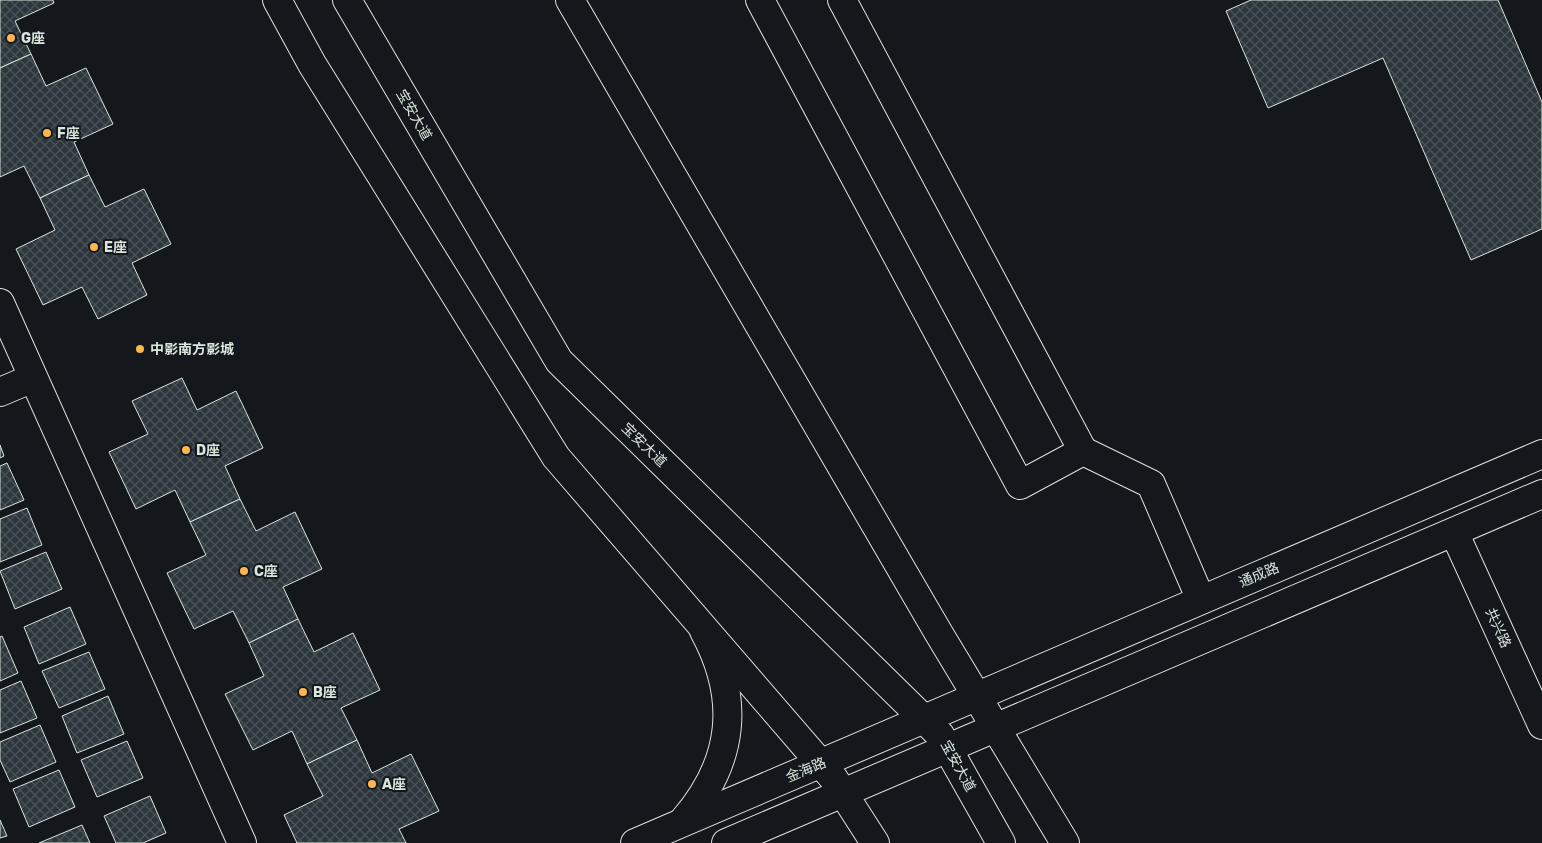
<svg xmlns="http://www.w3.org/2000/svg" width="1542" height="843" viewBox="0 0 1542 843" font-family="Rubik,'Noto Sans SC',sans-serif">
<defs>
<pattern id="building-cross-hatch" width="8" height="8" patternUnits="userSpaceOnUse" patternTransform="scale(1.25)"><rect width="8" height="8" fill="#2c363c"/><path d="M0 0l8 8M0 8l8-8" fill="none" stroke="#4a5358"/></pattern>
</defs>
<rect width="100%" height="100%" fill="#14181c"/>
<g fill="url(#building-cross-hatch)" stroke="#d8e6dc">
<path d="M0 0H53L54 3 15 21 31 54 0 68Z"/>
<path d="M1251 0H1498L1542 102V229L1471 260 1383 58 1268 108 1226 11Z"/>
<path d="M31 54 46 86 86 68 113 124 74 142 89 175 40 198 24 166 0 177V68Z"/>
<path d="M89 175 105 207 144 189 171 244 132 263 147 295 98 319 82 287 43 305 16 249 55 230 40 198Z"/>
<path d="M182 378 197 410 236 391 263 448 225 466 240 499 190 522 175 490 136 509 109 452 148 434 132 401Z"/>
<path d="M0 445 4 456 0 458Z"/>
<path d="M7 463 24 500 0 510V466Z"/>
<path d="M240 499 256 531 295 512 322 569 283 587 298 619 249 643 233 611 194 629 167 573 206 555 190 522Z"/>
<path d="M27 508 42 545 0 562V519Z"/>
<path d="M46 552 62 589 15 609 0 571Z"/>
<path d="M70 607 86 644 39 664 24 627Z"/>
<path d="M298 619 314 652 353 633 380 690 341 708 357 740 307 764 292 731 253 750 225 694 264 676 249 643Z"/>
<path d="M2 636 18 673 0 681V637Z"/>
<path d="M89 652 105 689 59 708 42 671Z"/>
<path d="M21 681 37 718 0 733V690Z"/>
<path d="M108 696 124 734 77 753 62 716Z"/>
<path d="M40 725 56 762 10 782 0 760V742Z"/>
<path d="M357 740 372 773 411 754 439 811 399 829 406 843H297L284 815 323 796 307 764Z"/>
<path d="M127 741 143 778 97 797 81 760Z"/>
<path d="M59 770 75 807 29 827 13 789Z"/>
<path d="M150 796 166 833 143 843H116L104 816Z"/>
<path d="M0 820 7 836 0 838Z"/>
<path d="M82 825 90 843H39Z"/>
</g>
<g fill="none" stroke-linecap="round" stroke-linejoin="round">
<g stroke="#d8e6dc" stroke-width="30">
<g id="minor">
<path d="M570 0 938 632 1065 843"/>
<path d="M760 0 1020 485 1083 451 1151 484 1201 600"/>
<path d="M842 0 1083 451"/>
<path d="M0 303 242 843"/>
<path d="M0 392 33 378"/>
<path d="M1454 532 1542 725"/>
<path d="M684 820C734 762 741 699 704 631"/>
<path d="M635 843 1542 454"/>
<path d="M726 843 1542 494"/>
</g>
</g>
<g stroke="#d8e6dc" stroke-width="30">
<g id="major">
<path d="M277 0 312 64 556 457 834 779 875 843"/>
<path d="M347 0 559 361 940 735 1001 843"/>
</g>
</g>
<use href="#minor" stroke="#14181c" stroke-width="28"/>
<use href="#major" stroke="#14181c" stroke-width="28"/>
</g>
<g fill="#ffb74d" stroke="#14181c" stroke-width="2">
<circle cx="11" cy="38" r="5"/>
<circle cx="47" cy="133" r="5"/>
<circle cx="94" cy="247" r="5"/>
<circle cx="140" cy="349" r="5"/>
<circle cx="186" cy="450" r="5"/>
<circle cx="244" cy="571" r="5"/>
<circle cx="303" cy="692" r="5"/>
<circle cx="372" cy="784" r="5"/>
</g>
<g text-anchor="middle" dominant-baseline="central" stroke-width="4" stroke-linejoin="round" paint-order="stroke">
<g font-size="14" font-weight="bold" fill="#d8e6dc" stroke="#14181c" text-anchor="start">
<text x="21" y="38">G座</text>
<text x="57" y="133">F座</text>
<text x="104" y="247">E座</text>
<text x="150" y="349">中影南方影城</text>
<text x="196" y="450">D座</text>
<text x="254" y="571">C座</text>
<text x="313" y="692">B座</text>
<text x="382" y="784">A座</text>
</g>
<g font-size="14" fill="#d8e6dc" stroke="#14181c">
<text transform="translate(414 115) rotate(60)">宝安大道</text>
<text transform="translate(644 445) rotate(44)">宝安大道</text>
<text transform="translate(1259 575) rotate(-23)">通成路</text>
<text transform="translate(1498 628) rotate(66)">共兴路</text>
<text transform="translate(958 766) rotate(61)">宝安大道</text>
<text transform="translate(806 770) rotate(-23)">金海路</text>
</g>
</g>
</svg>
